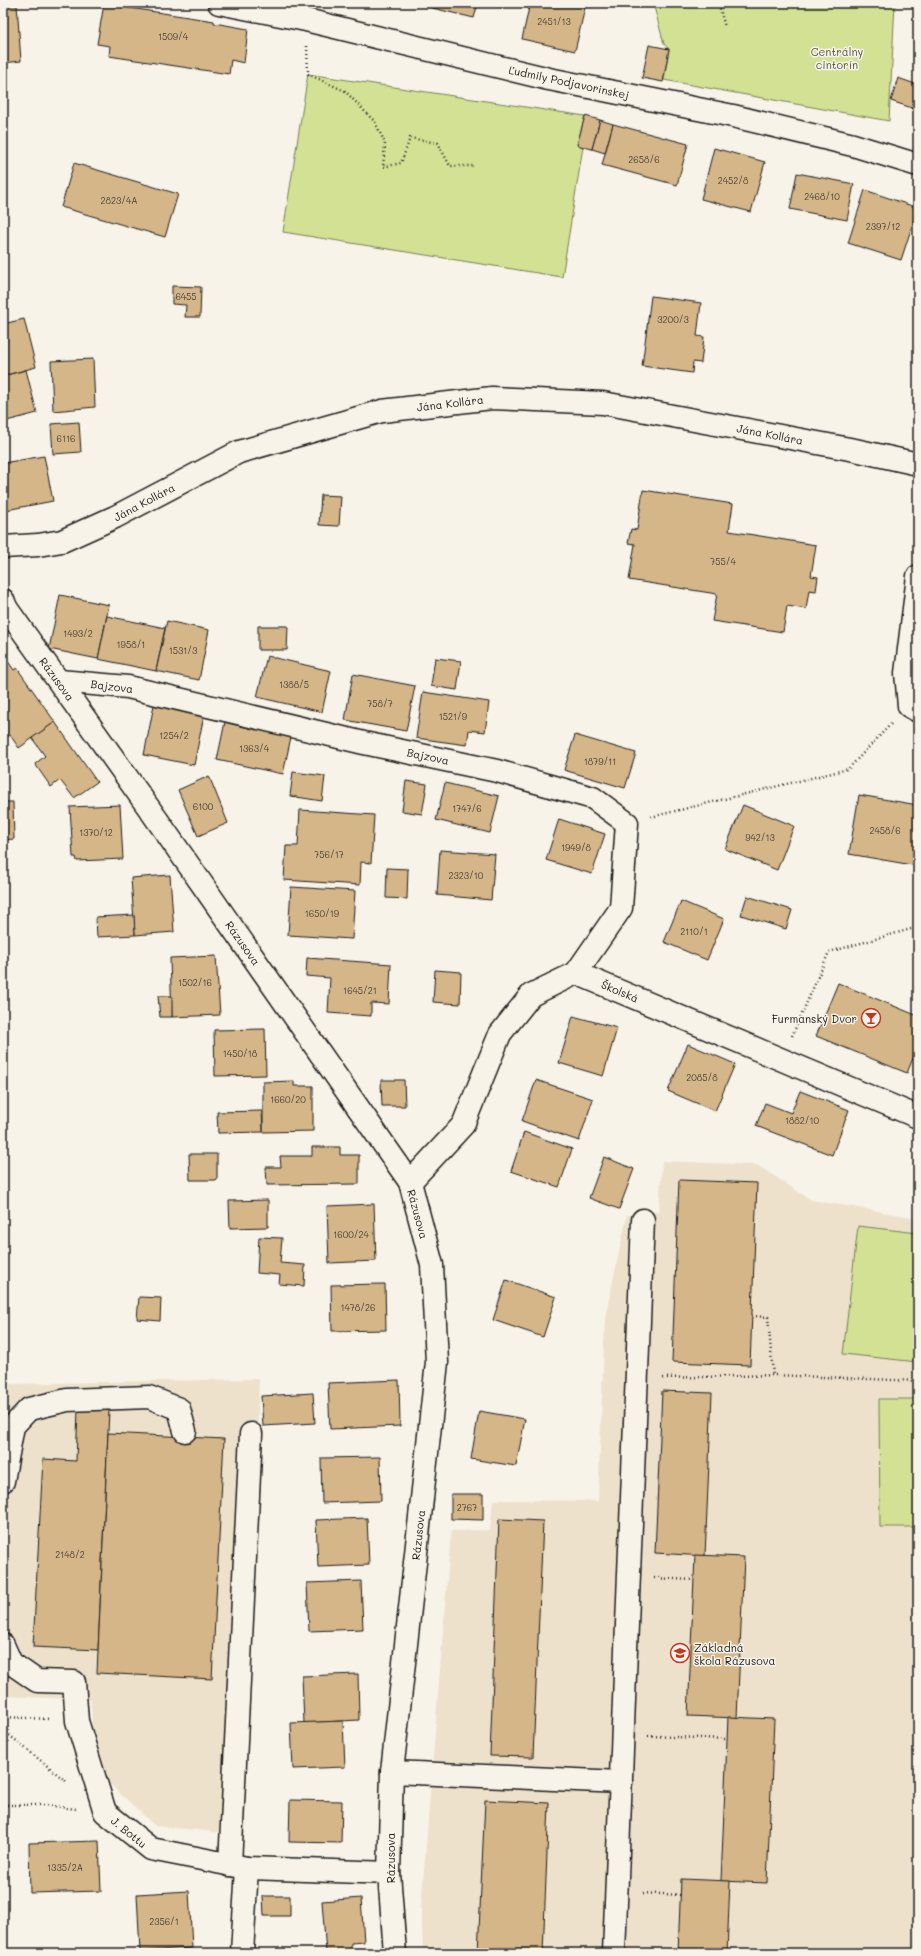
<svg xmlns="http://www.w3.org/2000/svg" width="921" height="1956" viewBox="0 0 921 1956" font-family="Mali,sans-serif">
<rect width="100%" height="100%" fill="#f7f3e8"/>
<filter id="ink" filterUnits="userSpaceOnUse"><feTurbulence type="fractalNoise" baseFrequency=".025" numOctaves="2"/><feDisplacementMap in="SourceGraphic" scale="8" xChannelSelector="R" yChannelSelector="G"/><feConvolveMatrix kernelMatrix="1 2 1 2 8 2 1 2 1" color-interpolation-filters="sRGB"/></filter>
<g filter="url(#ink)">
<g fill="#ede1cc">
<path d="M662 1161 757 1165 811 1200 918 1218V1953H423L421 1908 451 1531 490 1530 493 1500 598 1501 605 1318 627 1215 659 1211Z"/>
<path d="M259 1379 245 1835 155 1826 110 1784 92 1726 91 1700 3 1696V1384Z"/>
</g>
<g fill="#d3e194" stroke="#787e58">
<path d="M653 3H895L889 121 664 80 669 49 664 44Z"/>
<path d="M308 74 585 116 577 144 583 147 562 277 283 232Z"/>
<path d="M858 1226 918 1233V1362L843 1354Z"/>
<path d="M879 1399H918V1527H880Z"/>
</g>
<g fill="#d5b689" stroke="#1c1c1c">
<path d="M429 3H478L474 18 428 7Z"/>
<path d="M530 3H586L575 51 522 39Z"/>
<path d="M104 4 214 21V23L248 29 244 63 231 60 229 74 109 56 110 46 97 44Z"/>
<path d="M17 5 21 61 3 63V6Z"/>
<path d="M649 45 669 49 663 82 642 78Z"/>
<path d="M898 78 918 85V110L891 101Z"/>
<path d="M585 116 600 120 592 149 577 145Z"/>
<path d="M600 120 613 124 605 153 592 149Z"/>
<path d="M613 124 688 144 677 185 602 165Z"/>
<path d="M714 148 765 162 751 212 701 199Z"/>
<path d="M74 163 178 194 165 237 61 207Z"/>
<path d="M797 173 854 184 847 220 790 209Z"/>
<path d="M865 190 918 208 901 260 848 243Z"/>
<path d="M172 286 201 287 200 317H185L186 305 172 304Z"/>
<path d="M651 296 701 303 697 336 704 337 701 363 693 362 692 373 642 366Z"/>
<path d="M24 319 36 367 3 376V324Z"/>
<path d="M93 359 95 407 53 411 51 361Z"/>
<path d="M26 370 37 413 3 422V376Z"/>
<path d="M79 422 81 452 53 454 51 424Z"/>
<path d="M44 456 53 501 6 510 3 493V463Z"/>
<path d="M643 490 733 504 729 531 816 545 811 576 818 577 816 591 809 590 806 609 787 606 783 632 712 621 717 594 629 580 635 544 628 543 631 529 637 530Z"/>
<path d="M321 495 341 496 339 526 319 525Z"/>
<path d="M60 595 109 605 98 659 49 649Z"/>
<path d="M107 616 165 628 156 671 98 659Z"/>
<path d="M167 621 209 630 199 680 156 671Z"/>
<path d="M258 626H288L287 650H258Z"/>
<path d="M4 656 14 670 17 668 55 722 19 748 10 735 3 740Z"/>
<path d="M267 656 331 671 322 712 257 697Z"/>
<path d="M435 658 461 661 457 690 431 686Z"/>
<path d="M353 674 415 686 406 731 345 720Z"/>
<path d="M423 692 489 702 485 732 469 730 467 745 416 738Z"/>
<path d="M154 705 204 715 194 765 144 755Z"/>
<path d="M55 722 97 782 74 798 60 780 51 787 35 764 45 756 32 738Z"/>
<path d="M225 722 291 737 283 774 217 760Z"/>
<path d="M575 735 636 753 625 788 564 770Z"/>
<path d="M293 772 325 776 322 801 290 796Z"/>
<path d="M209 776 228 823 198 836 178 790Z"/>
<path d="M406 781 427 784 422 814 402 811Z"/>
<path d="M445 783 499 796 490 833 436 820Z"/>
<path d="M859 795 918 805V866L849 854Z"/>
<path d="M3 802H13L14 839 3 840Z"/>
<path d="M120 805 123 859 77 861 76 857H73L70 807Z"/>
<path d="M743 805 794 826 777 870 725 849Z"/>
<path d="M300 810 374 815 371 863 361 862 360 885 284 880 286 846H298Z"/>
<path d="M559 819 605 834 592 874 546 860Z"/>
<path d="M440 850 495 854 491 900 437 895Z"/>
<path d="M387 868 408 869 407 899 386 898Z"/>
<path d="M170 875 174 932 135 935 131 878Z"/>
<path d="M291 887 355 891 352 939 288 935Z"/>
<path d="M747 896 792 910 786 929 741 915Z"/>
<path d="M681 901 724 919 707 960 664 942Z"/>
<path d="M134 915 135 935 97 937 96 917Z"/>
<path d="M216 956 220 1015 172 1017 170 958Z"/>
<path d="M307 958 391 964 389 1004 371 1003V1016L328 1013 330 978 306 976Z"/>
<path d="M435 970 461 972 460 1004 433 1002Z"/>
<path d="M838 983 918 1016V1046L907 1073 816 1036Z"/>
<path d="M158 996H172V1017H160Z"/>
<path d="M573 1016 617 1028 603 1076 559 1063Z"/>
<path d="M265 1029 266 1075 215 1076 214 1030Z"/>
<path d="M688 1044 735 1064 715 1111 668 1091Z"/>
<path d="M381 1080H404L405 1106H382Z"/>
<path d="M536 1080 593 1099 579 1141 522 1121Z"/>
<path d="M294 1081V1086H313V1131L263 1132V1082Z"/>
<path d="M800 1091 849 1110 832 1155 756 1126 765 1103 791 1113Z"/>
<path d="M262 1111 263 1132 218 1133 217 1112Z"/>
<path d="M524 1132 572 1149 559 1187 511 1171Z"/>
<path d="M312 1147H340V1155H359V1184L267 1185 266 1167H281L280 1156H312Z"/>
<path d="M189 1154H217V1180H190Z"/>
<path d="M604 1157 634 1169 619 1209 589 1198Z"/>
<path d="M679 1180 757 1183 750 1365 672 1362Z"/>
<path d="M268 1200V1227L230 1228 229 1201Z"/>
<path d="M374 1204 376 1261 329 1263 327 1206Z"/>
<path d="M259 1237 282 1238 280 1263 305 1265 304 1286 279 1284 280 1275 257 1273Z"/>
<path d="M506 1280 556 1297 543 1337 493 1320Z"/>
<path d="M385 1284 386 1330 332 1331 331 1285Z"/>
<path d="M139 1297 161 1298 160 1321 137 1319Z"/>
<path d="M399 1380 400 1426 330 1429 328 1383Z"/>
<path d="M662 1391 712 1393 705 1556 655 1553Z"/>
<path d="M313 1393 315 1423 263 1426 261 1396Z"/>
<path d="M78 1409 109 1410 98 1650 33 1647 43 1459 76 1461Z"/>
<path d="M479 1411 525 1419 516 1466 471 1459Z"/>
<path d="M108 1433 224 1439 212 1679 97 1673Z"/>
<path d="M380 1457 381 1501 322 1503 321 1458Z"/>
<path d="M451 1494H483V1520L451 1519Z"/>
<path d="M367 1518 369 1565 318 1567 316 1520Z"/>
<path d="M499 1519 543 1521 533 1757 490 1756Z"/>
<path d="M695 1555 744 1557 737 1718 688 1716Z"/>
<path d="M361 1581 363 1629 309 1631 307 1583Z"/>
<path d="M358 1674 359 1720 304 1723 302 1676Z"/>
<path d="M728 1717 774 1719 767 1883 721 1881Z"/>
<path d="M343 1721 345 1767 293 1769 291 1723Z"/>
<path d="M290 1800 342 1801 341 1843 289 1842Z"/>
<path d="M485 1800 549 1803 543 1953H478Z"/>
<path d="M99 1841 101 1891 30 1893 29 1843Z"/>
<path d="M681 1879 730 1881 727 1953H678Z"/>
<path d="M189 1891 192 1948 140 1951 137 1894Z"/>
<path d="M263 1896H290V1916H264Z"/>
<path d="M361 1898 364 1942 351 1943V1953H326L322 1901Z"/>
</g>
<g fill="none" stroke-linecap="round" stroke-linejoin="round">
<g stroke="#1c1c1c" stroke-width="25">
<g id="minor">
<path d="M219 3 306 20 549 79 733 116 853 145 918 165"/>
<path d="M3 547 38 545 62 541 115 517 239 452 382 411 492 398 603 403 855 450 918 464"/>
<path d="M918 576 906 673 909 706 918 711"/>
<path d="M3 600 7 609 151 811 410 1182 432 1265 437 1362 392 1772 389 1873 395 1953"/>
<path d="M59 681 128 687 364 743 497 771 593 798 627 823 621 908 576 973 531 995 500 1034 463 1125 410 1182"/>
<path d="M576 973 918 1117"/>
<path d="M3 1481 13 1426 29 1409 67 1400 149 1397 179 1409 185 1431"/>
<path d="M3 1645 11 1663 37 1681 74 1682 77 1721 105 1812 151 1849 247 1868 389 1873"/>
<path d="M392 1772 621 1782"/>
<path d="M230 1865 251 1434"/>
<path d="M242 1953 247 1868"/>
<path d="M614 1953 643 1220"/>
</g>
</g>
<g stroke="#1c1c1c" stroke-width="2.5" stroke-dasharray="1 3" stroke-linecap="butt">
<path d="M714 3 720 9 725 27"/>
<path d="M307 46 308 74 345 91 375 122 385 143 383 167 401 163 410 138 438 143 450 166H473"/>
<path d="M651 817 848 769 891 724"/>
<path d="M792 1036 829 952 918 927"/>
<path d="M752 1316 768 1317 773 1375"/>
<path d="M663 1378 773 1375 918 1381"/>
<path d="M654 1578 694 1580"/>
<path d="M3 1717 50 1719"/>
<path d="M3 1730 67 1782"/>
<path d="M648 1736 727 1739"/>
<path d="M3 1805H46L76 1809"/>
<path d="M643 1893 681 1895"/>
</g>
<use href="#minor" stroke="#f7f3e8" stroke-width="22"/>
</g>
</g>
<defs>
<g id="bar-ring" transform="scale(1)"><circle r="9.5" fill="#f7f3e8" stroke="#c8321e" stroke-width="1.5"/><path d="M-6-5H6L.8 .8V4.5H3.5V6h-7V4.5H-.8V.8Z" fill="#c8321e"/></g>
<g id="school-ring" transform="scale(1)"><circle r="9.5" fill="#f7f3e8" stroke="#c8321e" stroke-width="1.5"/><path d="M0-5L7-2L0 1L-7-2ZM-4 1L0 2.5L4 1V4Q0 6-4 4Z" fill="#c8321e"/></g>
</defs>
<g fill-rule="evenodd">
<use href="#bar-ring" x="871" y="1018"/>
<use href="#school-ring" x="680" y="1653"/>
</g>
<g text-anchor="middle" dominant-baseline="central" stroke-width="3" stroke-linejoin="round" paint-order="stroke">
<g font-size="9" fill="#4a4237">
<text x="554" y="21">2451/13</text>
<text x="173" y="36">1509/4</text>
<text x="644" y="159">2658/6</text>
<text x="733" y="180">2452/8</text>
<text x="822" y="196">2468/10</text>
<text x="119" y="200">2823/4A</text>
<text x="883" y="226">2397/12</text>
<text x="186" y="296">6455</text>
<text x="673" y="319">3200/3</text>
<text x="66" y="438">6116</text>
<text x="723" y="561">755/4</text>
<text x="78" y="633">1493/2</text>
<text x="131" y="644">1958/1</text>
<text x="183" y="650">1531/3</text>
<text x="294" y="684">1388/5</text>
<text x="380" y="703">758/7</text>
<text x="453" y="716">1521/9</text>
<text x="174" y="735">1254/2</text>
<text x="254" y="748">1363/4</text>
<text x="600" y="761">1879/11</text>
<text x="203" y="806">6100</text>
<text x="467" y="808">1747/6</text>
<text x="885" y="830">2458/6</text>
<text x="96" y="832">1370/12</text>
<text x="760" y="837">942/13</text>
<text x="576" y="847">1949/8</text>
<text x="329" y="854">756/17</text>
<text x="466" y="875">2323/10</text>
<text x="322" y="913">1650/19</text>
<text x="694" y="931">2110/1</text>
<text x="195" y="982">1502/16</text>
<text x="360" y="990">1645/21</text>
<text x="240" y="1053">1450/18</text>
<text x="702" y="1077">2085/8</text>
<text x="288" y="1099">1660/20</text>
<text x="802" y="1120">1882/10</text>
<text x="351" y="1234">1600/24</text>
<text x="358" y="1307">1478/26</text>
<text x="467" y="1507">2767</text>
<text x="70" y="1554">2148/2</text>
<text x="65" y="1867">1335/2A</text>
<text x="164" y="1921">2356/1</text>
</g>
<g font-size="11" fill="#535740" stroke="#f7f3e8">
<text x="837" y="51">Centrálny<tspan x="837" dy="13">cintorín</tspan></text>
</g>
<g font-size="11" fill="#1c1c1c" stroke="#f7f3e8">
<text transform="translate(569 82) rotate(12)">Ľudmily Podjavorinskej</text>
<text transform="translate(450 403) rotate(-7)">Jána Kollára</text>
<text transform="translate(770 434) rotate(11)">Jána Kollára</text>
<text transform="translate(144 502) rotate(-28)">Jána Kollára</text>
<text transform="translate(57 679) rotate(54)">Rázusova</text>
<text transform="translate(112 686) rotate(7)">Bajzova</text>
<text transform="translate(428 756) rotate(12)">Bajzova</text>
<text transform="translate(243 943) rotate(55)">Rázusova</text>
<text transform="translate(620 991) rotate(23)">Školská</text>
<text transform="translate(418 1214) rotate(75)">Rázusova</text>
<text transform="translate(418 1535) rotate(-84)">Rázusova</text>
<text transform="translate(129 1832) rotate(39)">J. Bottu</text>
<text transform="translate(390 1858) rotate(-90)">Rázusova</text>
</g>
<g font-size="11" fill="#1c1c1c" stroke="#f7f3e8" text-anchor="end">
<text x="857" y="1018">Furmanský Dvor</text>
<text x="694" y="1647" text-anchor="start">Základná<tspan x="694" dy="13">škola Rázusova</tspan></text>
</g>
</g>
<rect width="921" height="1956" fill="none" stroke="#f7f3e8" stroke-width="16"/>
<rect x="8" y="8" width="905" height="1940" fill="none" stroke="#1c1c1c" stroke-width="1.5" filter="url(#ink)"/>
</svg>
